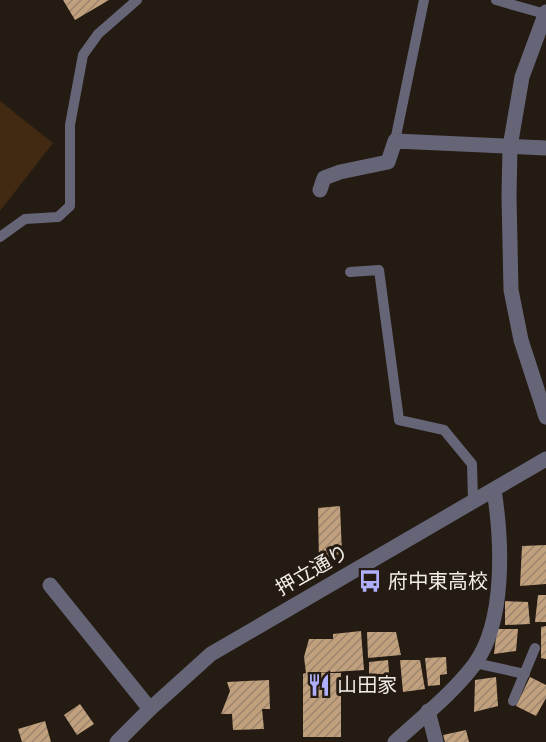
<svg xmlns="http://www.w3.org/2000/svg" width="546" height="742" viewBox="0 0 546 742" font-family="'Fira Sans','Noto Sans JP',sans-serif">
<defs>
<pattern id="building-hatch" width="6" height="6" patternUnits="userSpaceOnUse" patternTransform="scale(1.5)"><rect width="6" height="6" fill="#c1a07e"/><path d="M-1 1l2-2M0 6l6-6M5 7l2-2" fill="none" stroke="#9d856d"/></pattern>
</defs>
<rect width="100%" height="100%" fill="#241b13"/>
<path fill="#412a11" d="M0 101 53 143 0 211Z"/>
<g fill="url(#building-hatch)">
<path d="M63 0H109L75 20Z"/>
<path d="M340 506 342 553 319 561 318 508Z"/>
<path d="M546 545V584L520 586 522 546Z"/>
<path d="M538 595H546V622H535Z"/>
<path d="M505 601 528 602 530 624 505 625Z"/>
<path d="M546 626V659L541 658V627Z"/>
<path d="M497 629H518L516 651 494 654Z"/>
<path d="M361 631 364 670 316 673H341V737H303V674L306 673 304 657 309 639H333V634Z"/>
<path d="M367 632H396L401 655 368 658Z"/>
<path d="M446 657 447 674 440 675V685L428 686 425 658Z"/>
<path d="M388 660 390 685 369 687V662Z"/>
<path d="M400 660H420L425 689 403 692Z"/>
<path d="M496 677 498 706 474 712 475 680Z"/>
<path d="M530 677 546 685V698L536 716 516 706Z"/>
<path d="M269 680 270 709H262L264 729 233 730 232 714H221L230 691 227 682Z"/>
<path d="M80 704 94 724 77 735 64 715Z"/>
<path d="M45 721 51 742H22L18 729Z"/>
<path d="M466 730 469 742H445L443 735Z"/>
</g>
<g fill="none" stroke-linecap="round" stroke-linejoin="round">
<g stroke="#656577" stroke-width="10">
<path d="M496 0 545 14"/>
<path d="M395 141 424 0"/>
<path d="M0 237 25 219 58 217 70 206V125L83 55 98 34 137 0"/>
<path d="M350 272 379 270 399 420 444 430 472 464 473 501"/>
<path d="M475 663 525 674"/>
<path d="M513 701 535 648"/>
</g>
<g stroke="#656577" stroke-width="15">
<path d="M546 12 522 77 510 147 509 196 511 290 521 340 546 417"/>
<path d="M320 190 324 178 340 172 388 162 395 141 546 148"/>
<path d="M50 585 150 709"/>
<path d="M428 711 436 742"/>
<path d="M117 742 150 709 211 654 546 459"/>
<path d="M395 742C422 717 452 694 474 665 506 622 502 540 494 490"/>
</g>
</g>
<defs>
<g id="bus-bare" transform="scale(1.8)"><path d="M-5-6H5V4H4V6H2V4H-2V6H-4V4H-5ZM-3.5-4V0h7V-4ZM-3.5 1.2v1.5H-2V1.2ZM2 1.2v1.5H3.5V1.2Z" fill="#afaefa" stroke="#241b13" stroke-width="2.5" paint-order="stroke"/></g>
<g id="restaurant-bare" transform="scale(1.8)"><path d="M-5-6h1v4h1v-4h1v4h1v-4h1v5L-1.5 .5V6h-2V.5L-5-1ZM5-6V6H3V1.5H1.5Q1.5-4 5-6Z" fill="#afaefa" stroke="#241b13" stroke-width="2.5" paint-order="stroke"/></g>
</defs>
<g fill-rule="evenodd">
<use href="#bus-bare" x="370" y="581"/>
<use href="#restaurant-bare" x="319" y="685"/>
</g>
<g text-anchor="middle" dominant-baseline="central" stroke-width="6" stroke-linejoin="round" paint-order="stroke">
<g font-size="20" fill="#f3ede7" stroke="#241b13">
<text transform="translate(312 570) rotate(-30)">押立通り</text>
</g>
<g font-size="20" fill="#f3ede7" stroke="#241b13" text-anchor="start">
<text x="388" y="581">府中東高校</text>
<text x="337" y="685">山田家</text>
</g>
</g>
</svg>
